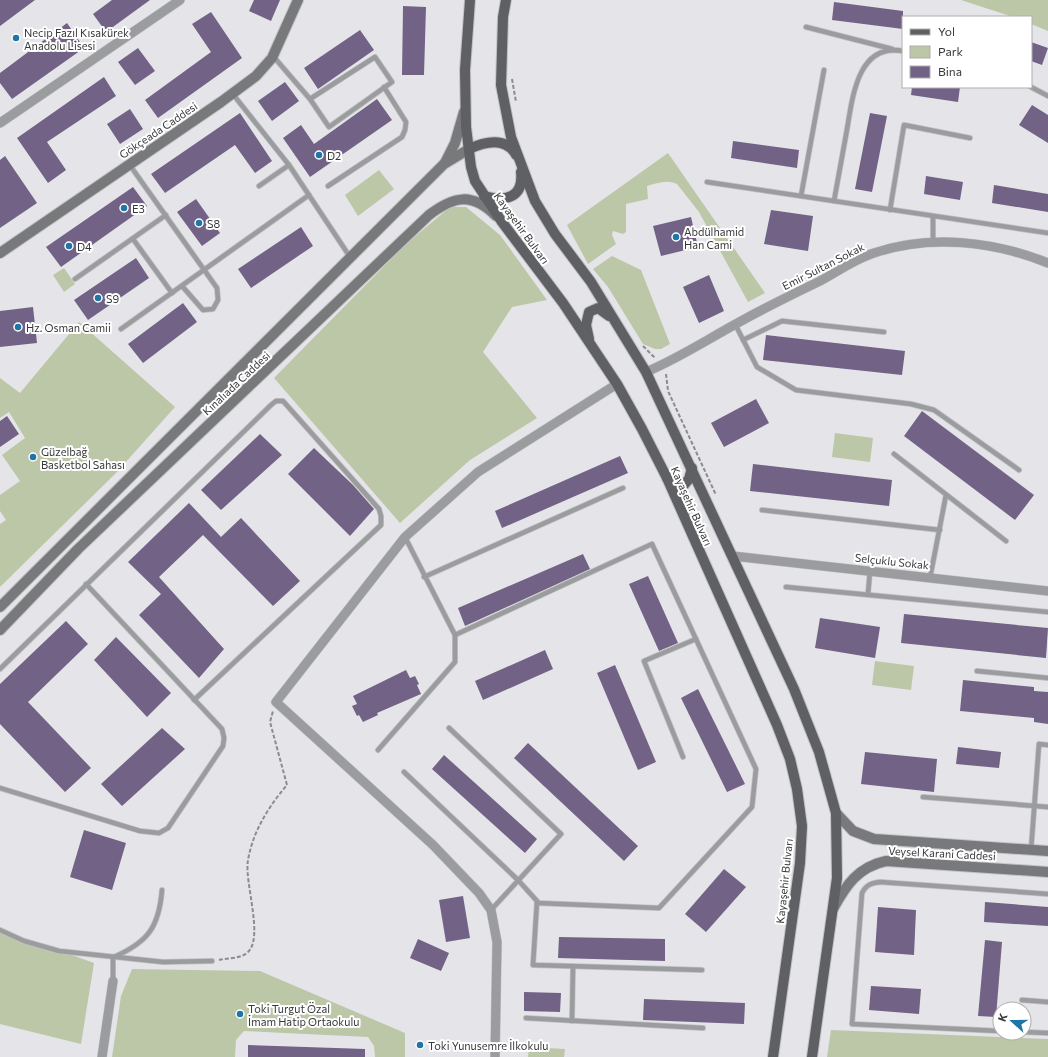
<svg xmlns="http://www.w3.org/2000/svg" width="1048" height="1057" viewBox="0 0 1048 1057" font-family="Commissioner,sans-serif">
<rect width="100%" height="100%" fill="#e5e5e9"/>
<g fill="#bcc7a8">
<path d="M961 0H1048V31L1031 24V17H1013Z"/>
<path d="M668 153 765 293 748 302 699 212 677 184C667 179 657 183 647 186L648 199 626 204V232L623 234 613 231 612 235 616 244 588 264 567 225Z"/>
<path d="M379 170 394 189 358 216 345 195Z"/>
<path d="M450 207H466L500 235 547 300 512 307 483 352 537 418 470 460 400 523 274 378 405 245Z"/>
<path d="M612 256 641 270 670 344 661 349H655L643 344 608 287 593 269Z"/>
<path d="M64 268 75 284 64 292 53 275Z"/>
<path d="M79 322 175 407 116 473 0 587V524L6 520 0 511V495L20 481 2 455 25 438 9 412 0 418V378L20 393Z"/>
<path d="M835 433 873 438 870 462 832 457Z"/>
<path d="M875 661 914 666 911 690 872 685Z"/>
<path d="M0 929 94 963 81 1044 0 1024Z"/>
<path d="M132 969 260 971 405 1033V1057H375L374 1046 368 1037 244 1031 236 1040 235 1057H112L121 996Z"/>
<path d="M831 1030 1048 1039V1057H827Z"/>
<path d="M529 1047 565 1049 564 1057H528Z"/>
</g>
<g fill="#726286">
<path d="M0 0H35L0 26Z"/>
<path d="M112 0H150L106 32 93 14Z"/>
<path d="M254 0H280L271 21 249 11Z"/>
<path d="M834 2 903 11V29L832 20Z"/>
<path d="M403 6 426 7 424 75H402Z"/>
<path d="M211 12 242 58 158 118 145 100 211 52 192 24Z"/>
<path d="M67 23 84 48 12 99 0 83V73Z"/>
<path d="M360 30 374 50 318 89 304 68Z"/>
<path d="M1031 42 1048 48 1042 65 1031 61Z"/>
<path d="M138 48 155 71 135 85 118 62Z"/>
<path d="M104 77 116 96 47 142 66 170 48 183 17 138Z"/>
<path d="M285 82 299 101 272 121 258 101Z"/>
<path d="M912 87H960L958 102 911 95Z"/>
<path d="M377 99 392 120 310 177 283 138 301 125 314 144Z"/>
<path d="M1032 105 1048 115V143L1019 125Z"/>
<path d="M130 109 143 129 120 144 107 124Z"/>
<path d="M240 113 272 161 255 173 235 145 165 193 151 174Z"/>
<path d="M870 113 887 116 872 192 855 189Z"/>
<path d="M733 141 799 150 797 168 731 158Z"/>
<path d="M5 156 37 203 0 228V160Z"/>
<path d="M926 176 963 182 960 200 924 194Z"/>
<path d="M994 185 1048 194V212L992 203Z"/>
<path d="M133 187 147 206 61 267 46 247Z"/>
<path d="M196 199 220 233 202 246 177 212Z"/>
<path d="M771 210 813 216 808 251 764 244Z"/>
<path d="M691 217 698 247 661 256 653 226Z"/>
<path d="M301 227 313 246 251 288 238 269Z"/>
<path d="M136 258 149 278 88 320 74 300Z"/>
<path d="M709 275 724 311 699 323 683 287Z"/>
<path d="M183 303 197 322 143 363 128 344Z"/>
<path d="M33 307 37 343 0 347V311Z"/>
<path d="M766 335 905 351 902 375 763 360Z"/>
<path d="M756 399 769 423 724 447 711 423Z"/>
<path d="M922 411 1034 495 1015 520 904 436Z"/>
<path d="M7 416 19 434 0 447V421Z"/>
<path d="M260 434 282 455 221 510 201 490Z"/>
<path d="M314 448 353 485 374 509 350 536 288 474Z"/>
<path d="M620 456 628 473 502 528 495 511Z"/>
<path d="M753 464 892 480 889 506 750 491Z"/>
<path d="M189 503 221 537 241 518 300 581 273 606 203 535 159 577 224 649 199 678 139 615 161 594 128 562Z"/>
<path d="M583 554 590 569 465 626 458 608Z"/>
<path d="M648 576 678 643 659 651 629 584Z"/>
<path d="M904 614 1048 628 1046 658 901 643Z"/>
<path d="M820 618 880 627 875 658 815 648Z"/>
<path d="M66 621 88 644 28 702 91 768 65 792 0 724V684Z"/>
<path d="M116 637 171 693 147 717 94 660Z"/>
<path d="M545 650 553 669 483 700 475 681Z"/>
<path d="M615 665 656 762 638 770 597 673Z"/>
<path d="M406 670 410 678 415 676 419 684 417 685 421 694 377 713 378 715 363 722 359 715 357 716 352 706 357 704 353 696Z"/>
<path d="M963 680 1034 687V691L1048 692V724L1034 722V718L960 711Z"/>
<path d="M698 689 745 784 727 792 681 698Z"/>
<path d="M162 728 185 749 122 806 101 784Z"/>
<path d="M528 743 638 846 624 861 514 758Z"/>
<path d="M958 747 1001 752 999 768 956 764Z"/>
<path d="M865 752 937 759 934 792 861 784Z"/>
<path d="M444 755 537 839 525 853 432 769Z"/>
<path d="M84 830 126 843 112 890 70 877Z"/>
<path d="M724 869 746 887 706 932 685 914Z"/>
<path d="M463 896 470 938 446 942 439 900Z"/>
<path d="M985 902 1048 907V926L984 922Z"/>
<path d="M878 907 916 910 914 955 875 952Z"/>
<path d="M559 937 665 939V961L558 958Z"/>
<path d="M418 939 449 953 441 971 410 958Z"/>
<path d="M985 940 1002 942 996 1017 978 1016Z"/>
<path d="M871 986 921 989 919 1014 869 1010Z"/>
<path d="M524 992 561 993 560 1012 524 1011Z"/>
<path d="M644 999 745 1003 744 1024 643 1020Z"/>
<path d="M248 1045 365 1049V1057H248Z"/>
</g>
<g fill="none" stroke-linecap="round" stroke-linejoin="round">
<g stroke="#c2c2c6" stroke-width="6">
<g id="lane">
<path d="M806 27 892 49"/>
<path d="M273 56 310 99 329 127 392 82 375 57 310 99"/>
<path d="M1031 87 1048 96"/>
<path d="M232 93 289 165 350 257"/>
<path d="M129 164 217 288 218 300 213 309 203 310 182 286"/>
<path d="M707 182 1048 233"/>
<path d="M259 186 289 165"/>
<path d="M328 186 402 137 405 130 406 122 384 87"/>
<path d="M801 196 824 70"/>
<path d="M834 201C838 179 842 157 846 135 852 104 855 42 903 51"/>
<path d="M890 210 904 125 970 138"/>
<path d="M133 239 172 293"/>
<path d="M933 241V216"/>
<path d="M75 279 166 215"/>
<path d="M735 324 757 367 796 390 911 404 934 410 1019 470"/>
<path d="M121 329 309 195"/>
<path d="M743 340 782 321 884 332"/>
<path d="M894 454 1006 541"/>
<path d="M762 510 940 530"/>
<path d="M405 537 455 635"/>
<path d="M424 577 623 488"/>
<path d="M930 578 946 495"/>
<path d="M786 587 1048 612"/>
<path d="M868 594 870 571"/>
<path d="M0 669 271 405 276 401H283L379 509 381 516V525L194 700"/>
<path d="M977 671 1048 678"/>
<path d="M449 728 561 834 491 910"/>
<path d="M378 750 455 662V635L652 544 756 769 752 807 659 908 537 903"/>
<path d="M683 757 644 661 696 639"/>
<path d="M404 772 518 880 537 901 533 965 702 970"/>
<path d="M0 788 140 831 159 833 168 828 223 746 224 738 222 729 86 584"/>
<path d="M923 797 1048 807"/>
<path d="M1031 850 1039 744 1048 745"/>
<path d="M0 930 24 941 59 951 163 962 212 961"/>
<path d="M113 957V981"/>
<path d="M114 957C148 942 159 927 162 890"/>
<path d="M1022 1000 1048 1002"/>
<path d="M526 1018 703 1028"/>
<path d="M572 1021 573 966"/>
<path d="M1000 1031 852 1024 862 893C866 885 871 883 880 882L1048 894"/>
<path d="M1024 1032 1048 1033"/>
</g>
</g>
<g stroke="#c2c2c6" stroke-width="10">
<g id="street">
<path d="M0 123 180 0"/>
<path d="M646 372C677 359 705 341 734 325 762 309 791 295 820 281 837 272 855 259 874 253 930 234 993 241 1048 263"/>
<path d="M733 556 1048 591"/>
<path d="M102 1057 113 981"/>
<path d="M495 1057 497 942 491 910 479 893 433 845 276 702 405 537 478 472 617 384"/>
</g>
</g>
<g stroke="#c2c2c6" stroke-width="12">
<g id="secondary">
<path d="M445 163 455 143 464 112"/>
<path d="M0 253 221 102 256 76 272 58 298 0"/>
<path d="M0 607 444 164 469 149"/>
<path d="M0 630 78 549 429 215C454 196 472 192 496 216"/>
<path d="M836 813 853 831 874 839 1048 851"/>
<path d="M833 909C846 885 858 867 886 861L1048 872"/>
</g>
</g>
<g stroke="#c2c2c6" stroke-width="12">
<g id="primary">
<path d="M470 0 465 70 466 127 471 167 475 181 502 222 563 303 617 384 642 429 667 478 777 725 790 759 797 789 802 826 800 863 773 1057"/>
<path d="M506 0 503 17 501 85 511 137 535 201 555 234 591 282 646 372 794 689 819 752 836 813 837 878 812 1057"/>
<path d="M469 149C484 142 506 136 516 155"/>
<path d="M484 196C505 202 524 198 521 172"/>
<path d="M589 339 586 325 589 312 598 308 609 316"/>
<path d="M667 478 675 485 683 486 689 479 692 468"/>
</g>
</g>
<g stroke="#8c8c8f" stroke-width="2" stroke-dasharray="4 2" stroke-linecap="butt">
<path d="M512 79 516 102"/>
<path d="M643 346 655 358"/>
<path d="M666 374 668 391 716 495"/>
<path d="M219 960C227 958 241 959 248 952 264 937 244 882 248 860 253 831 269 806 287 785L270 722 273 711"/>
</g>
<use href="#lane" stroke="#9b9c9e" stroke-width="4.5"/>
<use href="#street" stroke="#9b9c9e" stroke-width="9"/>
<use href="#secondary" stroke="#78797b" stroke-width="10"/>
<use href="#primary" stroke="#5f6063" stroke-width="10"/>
</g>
<g fill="#1f75a5" stroke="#fff" stroke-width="1.5">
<circle cx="16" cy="38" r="4"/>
<circle cx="319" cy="155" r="4"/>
<circle cx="124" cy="208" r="4"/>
<circle cx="199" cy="223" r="4"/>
<circle cx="676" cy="237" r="4"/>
<circle cx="69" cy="246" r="4"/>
<circle cx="98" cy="298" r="4"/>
<circle cx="18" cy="327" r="4"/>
<circle cx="33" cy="457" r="4"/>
<circle cx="240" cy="1014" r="4"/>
<circle cx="420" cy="1045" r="4"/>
</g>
<g text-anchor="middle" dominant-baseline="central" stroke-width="4" stroke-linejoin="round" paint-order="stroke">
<g font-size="11" fill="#38383a" stroke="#fff" text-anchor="start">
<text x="24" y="32">Necip Fazıl Kısakürek<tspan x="24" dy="13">Anadolu Lisesi</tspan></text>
<text x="327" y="155">D2</text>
<text x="132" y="208">E3</text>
<text x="207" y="223">S8</text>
<text x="684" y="231">Abdülhamid<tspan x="684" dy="13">Han Cami</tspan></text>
<text x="77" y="246">D4</text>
<text x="106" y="298">S9</text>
<text x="26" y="327">Hz. Osman Camii</text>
<text x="41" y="451">Güzelbağ<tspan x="41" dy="13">Basketbol Sahası</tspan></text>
<text x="248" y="1008">Toki Turgut Özal<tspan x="248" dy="13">İmam Hatip Ortaokulu</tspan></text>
<text x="428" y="1045">Toki Yunusemre İlkokulu</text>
</g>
<g font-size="11" fill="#38383a" stroke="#fff">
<text transform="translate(158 130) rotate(-34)">Gökçeada Caddesi</text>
<text transform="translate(522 228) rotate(54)">Kayaşehir Bulvarı</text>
<text transform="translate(823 266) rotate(-27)">Emir Sultan Sokak</text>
<text transform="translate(236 383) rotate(-43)">Kınalıada Caddesi</text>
<text transform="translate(692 506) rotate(66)">Kayaşehir Bulvarı</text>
<text transform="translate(892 561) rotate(6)">Selçuklu Sokak</text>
<text transform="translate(942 853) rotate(3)">Veysel Karani Caddesi</text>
<text transform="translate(784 881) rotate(-84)">Kayaşehir Bulvarı</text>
</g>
</g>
<rect x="902" y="16" width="130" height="72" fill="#ffffff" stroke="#afafb0"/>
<rect x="910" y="29" width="20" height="6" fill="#5f6063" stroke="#afafb0"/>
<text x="938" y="36" font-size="12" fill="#38383a">Yol</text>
<rect x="910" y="46" width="20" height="12" fill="#bcc7a8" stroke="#afafb0"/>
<text x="938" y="56" font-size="12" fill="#38383a">Park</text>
<rect x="910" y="66" width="20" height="12" fill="#726286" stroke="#afafb0"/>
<text x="938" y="76" font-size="12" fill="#38383a">Bina</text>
<g transform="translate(1012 1021) rotate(291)"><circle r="19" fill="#ffffff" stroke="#afafb0"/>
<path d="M0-3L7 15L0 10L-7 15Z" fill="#1f75a5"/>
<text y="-6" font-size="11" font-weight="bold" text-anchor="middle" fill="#38383a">K</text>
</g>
</svg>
